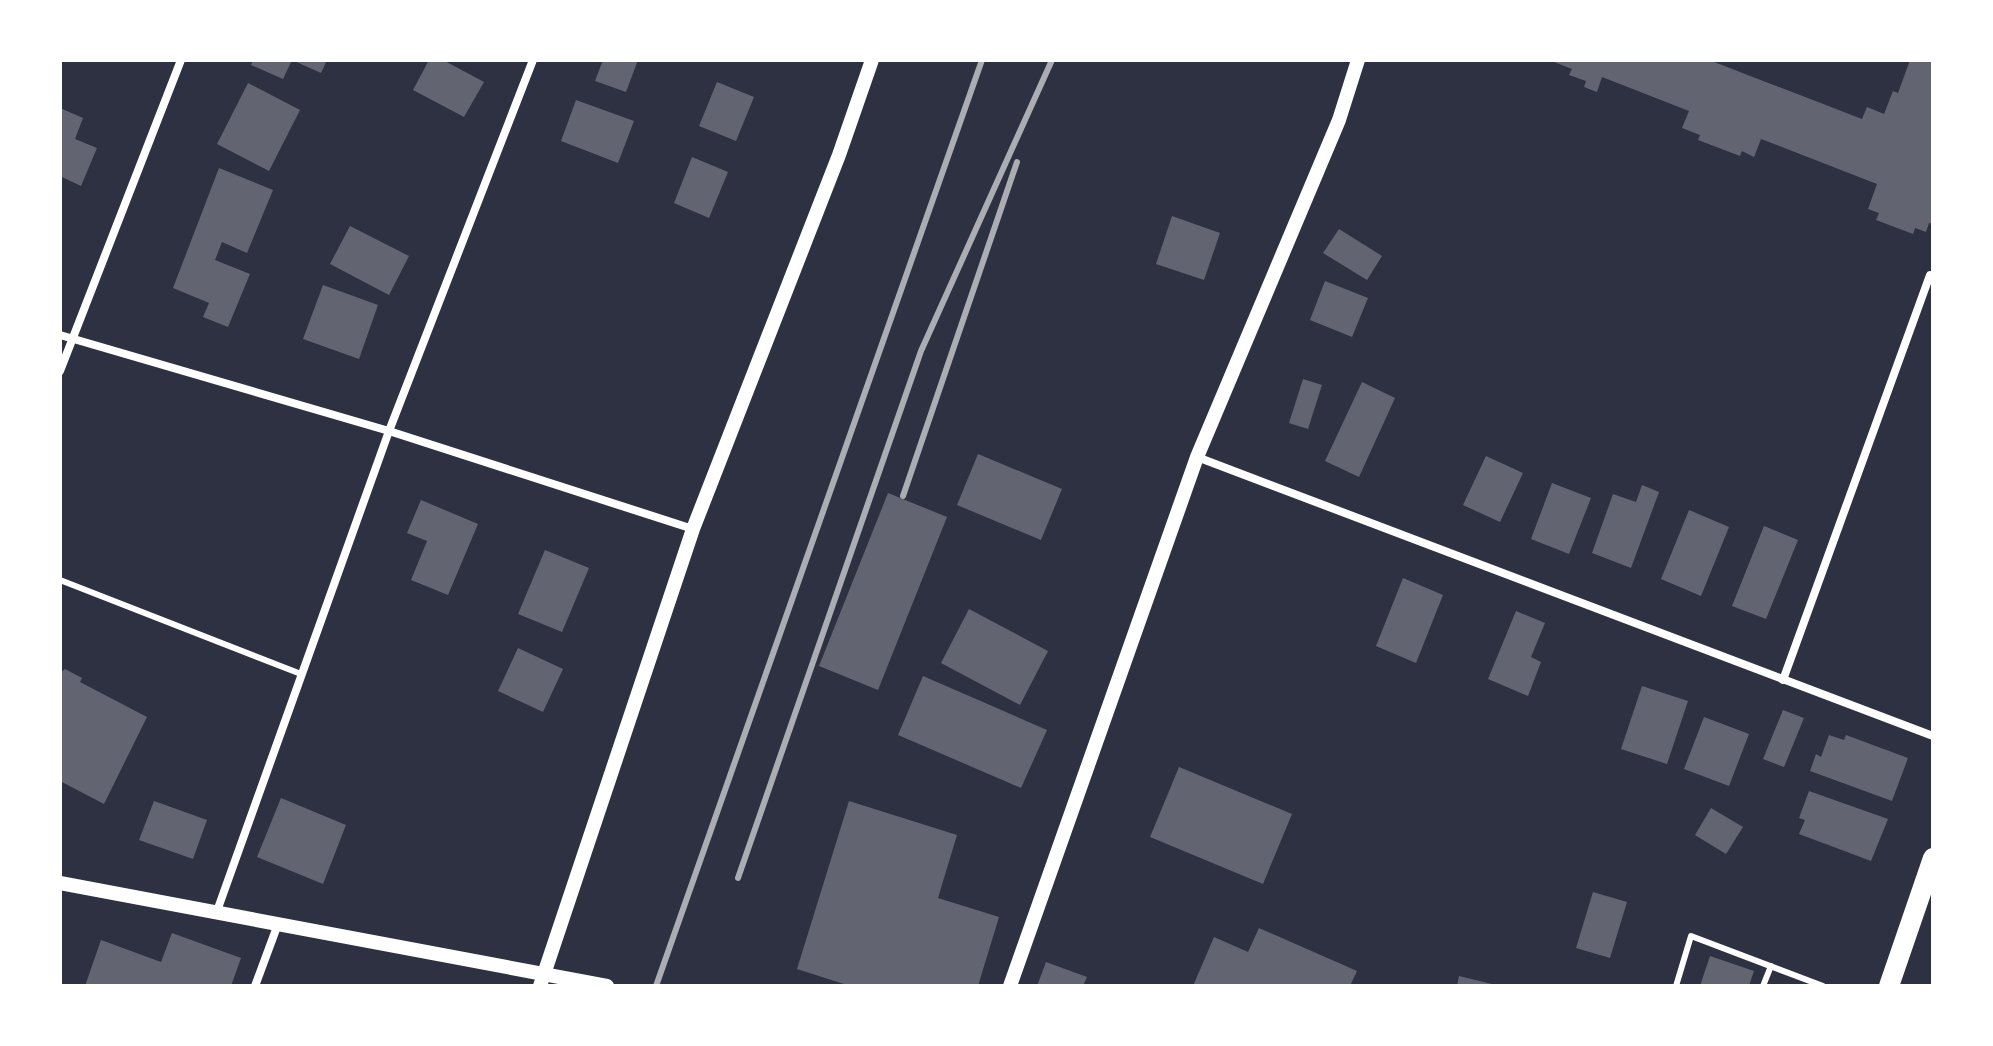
<svg xmlns="http://www.w3.org/2000/svg" width="1993" height="1046" viewBox="0 0 1993 1046" font-family="'Titillium Web',sans-serif">
<rect width="100%" height="100%" fill="#2d3142"/>
<g fill="#626471">
<path d="M253 60H292L283 79 251 65Z"/>
<path d="M292 60H327L321 73Z"/>
<path d="M429 60H443L484 82 464 117 413 90Z"/>
<path d="M603 60H638L626 92 595 81Z"/>
<path d="M1549 60H1709L1862 119 1867 107 1884 114 1893 91 1898 93 1910 60H1933V224L1929 223 1926 232 1915 228 1913 234 1876 220 1879 213 1868 209 1877 184 1761 139 1754 157 1742 151 1740 156 1698 140 1700 135 1682 128 1689 111 1602 77 1597 92 1584 87 1586 81 1569 75 1572 69Z"/>
<path d="M717 82 754 97 736 141 699 126Z"/>
<path d="M248 83 300 110 269 171 217 144Z"/>
<path d="M576 100 634 121 618 163 561 141Z"/>
<path d="M60 108 83 118 75 139 97 148 81 186 60 176Z"/>
<path d="M692 157 728 172 709 218 674 203Z"/>
<path d="M219 168 273 190 247 253 222 242 215 260 250 274 228 327 203 317 209 303 173 288Z"/>
<path d="M1172 216 1220 233 1204 280 1156 264Z"/>
<path d="M350 226 409 256 389 295 330 264Z"/>
<path d="M1339 229 1382 256 1367 280 1323 253Z"/>
<path d="M1325 281 1368 298 1352 337 1310 320Z"/>
<path d="M323 285 378 305 359 359 303 339Z"/>
<path d="M1303 379 1322 385 1308 429 1289 423Z"/>
<path d="M1362 382 1395 398 1359 477 1325 461Z"/>
<path d="M978 454 1062 489 1041 540 957 505Z"/>
<path d="M1486 456 1523 473 1500 522 1463 505Z"/>
<path d="M1552 483 1591 498 1569 554 1531 539Z"/>
<path d="M1642 485 1659 492 1631 568 1592 553 1613 494 1636 502Z"/>
<path d="M888 493 947 517 878 690 819 666Z"/>
<path d="M421 500 478 524 448 595 411 580 427 541 407 533Z"/>
<path d="M1689 510 1729 527 1701 596 1661 579Z"/>
<path d="M1764 526 1798 540 1766 619 1732 606Z"/>
<path d="M545 550 589 568 562 632 518 614Z"/>
<path d="M1403 578 1443 595 1416 663 1376 646Z"/>
<path d="M969 609 1048 651 1020 705 941 663Z"/>
<path d="M1516 611 1545 623 1531 657 1541 662 1528 696 1488 679Z"/>
<path d="M518 648 563 669 543 712 498 691Z"/>
<path d="M65 669 82 678 80 682 147 717 104 804 60 781V673Z"/>
<path d="M923 676 1047 730 1021 788 898 735Z"/>
<path d="M1642 686 1688 701 1667 764 1621 749Z"/>
<path d="M1783 710 1804 718 1784 767 1763 759Z"/>
<path d="M1704 717 1749 734 1729 786 1684 769Z"/>
<path d="M1829 735 1844 740 1846 735 1908 758 1892 801 1810 771 1816 754 1821 757Z"/>
<path d="M1179 767 1292 814 1263 884 1150 837Z"/>
<path d="M1809 791 1888 819 1871 861 1799 834 1805 820 1799 818Z"/>
<path d="M281 798 346 825 323 884 257 857Z"/>
<path d="M154 801 207 820 193 859 139 840Z"/>
<path d="M849 801 957 835 938 898 999 917 978 986H850L797 969Z"/>
<path d="M1711 808 1743 827 1726 854 1695 835Z"/>
<path d="M1593 892 1627 902 1610 958 1576 948Z"/>
<path d="M1259 928 1357 971 1350 986H1193L1214 937 1248 952Z"/>
<path d="M172 933 241 958 231 986H85L101 940 161 962Z"/>
<path d="M1710 956 1754 971 1749 986H1700Z"/>
<path d="M1046 962 1087 977 1083 986H1037Z"/>
<path d="M1459 976 1496 985V986H1457Z"/>
</g>
<g fill="none" stroke-linecap="round" stroke-linejoin="round">
<g stroke="#fff" stroke-width="6">
<path d="M60 580 301 674"/>
<path d="M1676 986 1691 936 1823 986"/>
<path d="M1763 986 1771 966"/>
</g>
<g stroke="#fff" stroke-width="8">
<path d="M60 335 389 431 693 529"/>
<path d="M60 371 181 60"/>
<path d="M1197 457 1933 736"/>
<path d="M1783 680 1930 275"/>
<path d="M217 911 389 431 533 60"/>
<path d="M255 986 278 924"/>
</g>
<g stroke="#fff" stroke-width="14">
<path d="M60 883 607 986"/>
<path d="M540 986 693 529 839 155 872 60"/>
<path d="M1010 986 1197 457 1339 120 1358 60"/>
</g>
<path stroke="#fff" stroke-width="20" d="M1889 986 1933 858"/>
<g stroke="#abadb3" stroke-width="6">
<path d="M903 496 1017 162"/>
<path d="M738 878 921 351 1052 60"/>
<path d="M656 986 982 60"/>
</g>
</g>
<rect width="1993" height="1046" fill="none" stroke="#ffffff" stroke-width="124"/>
</svg>
